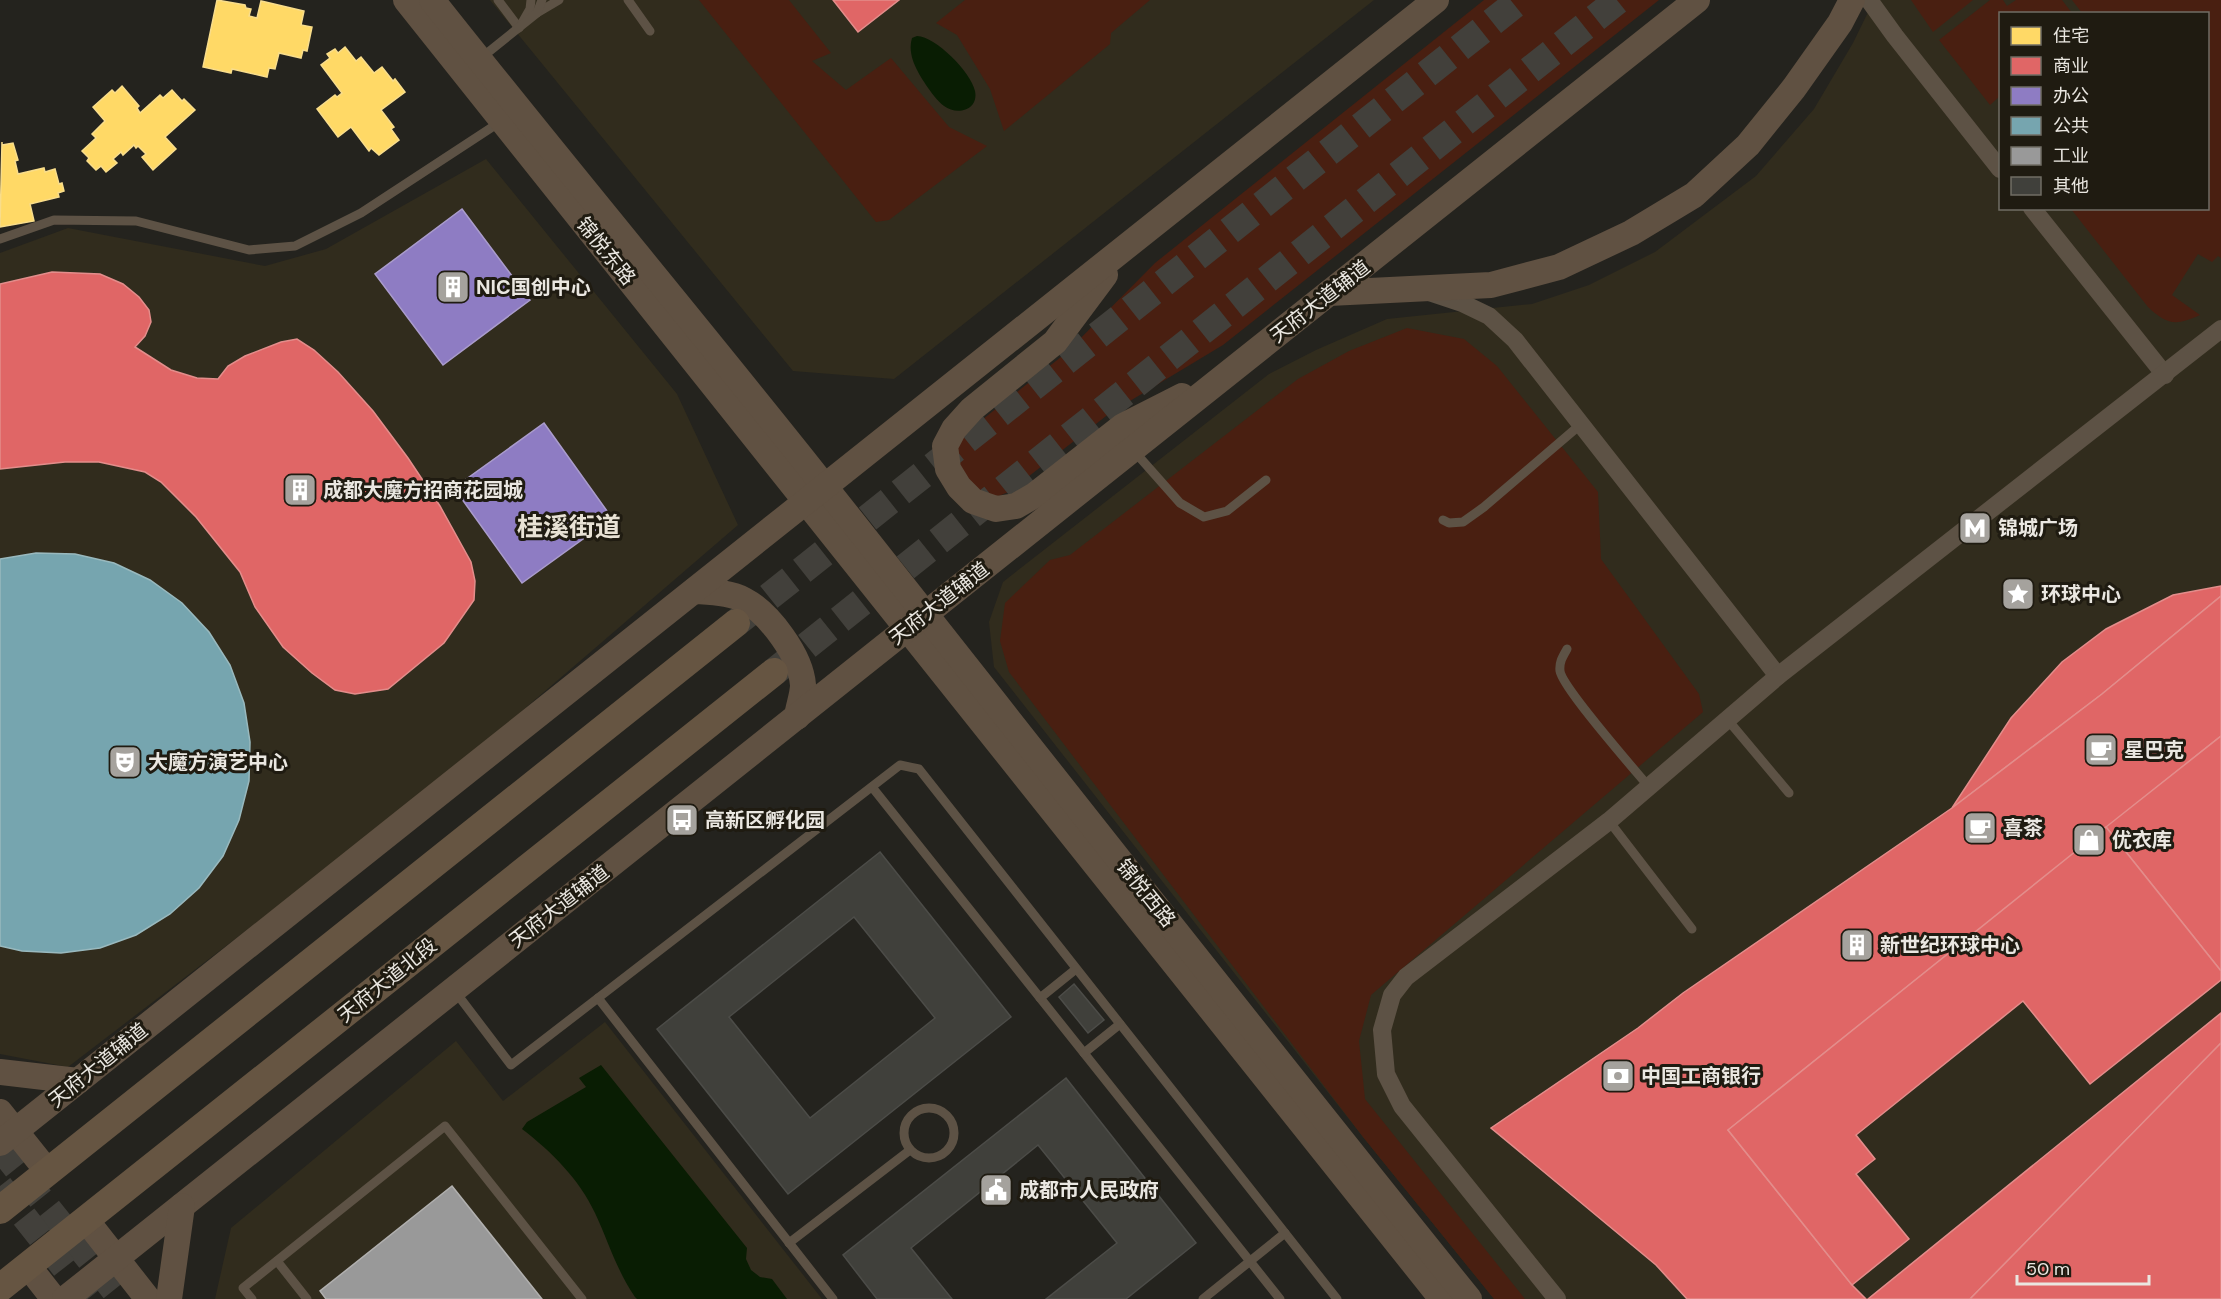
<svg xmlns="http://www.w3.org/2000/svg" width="2221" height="1299" viewBox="0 0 2221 1299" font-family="'DM Sans','Noto Sans SC',sans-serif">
<rect width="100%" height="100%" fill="#24231e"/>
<g fill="#312c1d" fill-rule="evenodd">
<path d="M490 0H1374L894 379 793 371Z"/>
<path d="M1874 0H2221V1299H1494L1363 1137 994 667 989 622 1003 582 1269 374 1316 350 1387 319 1532 304 1589 285 1655 252 1756 176 1814 109 1853 43ZM2000 14H2208V208H2000Z"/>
<path d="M486 159 677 394 738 525 436 785 68 1067 0 1054V253L68 228 265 266 326 249Z"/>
<path d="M605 1022 822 1299H215L231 1228 456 1041 503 1101Z"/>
</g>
<g fill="#491f11">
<path d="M699 0H789L831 53 812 61 846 90 891 58 949 127 987 146 889 220 876 222Z"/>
<path d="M965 0H1150L1111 33 1110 44 1004 131 990 89 957 35 936 23Z"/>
<path d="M1484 0H1659L1223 345 1110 413 1010 491C980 507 974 493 954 472L958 439 1066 353 1155 263Z"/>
<path d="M1911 0H1973L1933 32Z"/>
<path d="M1990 0H2003L2007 6 2016 0H2062L2072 13 2000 14V96L1990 105 1939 40Z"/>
<path d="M2072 0H2221V258L2218 256 2212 262 2198 254 2172 295 2200 315C2176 326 2167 325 2148 307L2071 209 2208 208V14L2082 13Z"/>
<path d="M1407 328 1464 339 1497 366 1598 492 1601 559 1699 694 1703 712 1371 995 1359 1041 1365 1099 1525 1299H1494L1363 1137 1009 672 1000 641 1005 603 1050 560 1070 555 1298 379 1349 351Z"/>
</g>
<g fill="#091d03">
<path d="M917 36C936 37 971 72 975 91 979 110 957 116 944 106 937 101 931 92 926 85 917 71 907 55 912 38Z"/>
<path d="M601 1065 747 1248 746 1259 751 1270 760 1277 772 1279 787 1299H637L635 1297C616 1269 609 1243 595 1213 579 1179 552 1152 522 1129L527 1122 586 1087 579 1078Z"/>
</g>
<g fill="#ffd966" stroke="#f9dd8b" stroke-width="1.5">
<path d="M217 0 245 5 246 8 251 9 249 16 257 18 261 1 304 11 301 25 312 27 307 51 303 50 301 58 279 53 275 69 269 68 267 77 232 69 231 73 203 67Z"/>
<path d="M345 47 356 61 361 57 374 73 382 67 393 81 395 79 405 92 381 110 394 127 391 129 399 140 379 155 371 148 369 151 351 127 338 137 317 109 335 95 337 97 342 93 321 65 330 58 327 54 335 49 338 53Z"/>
<path d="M122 86 139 106 137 108 140 113 160 95 163 98 172 90 182 101 184 99 195 110 165 137 176 149 153 170 142 157 146 154 138 146 136 148 134 145 123 155 121 152 113 159 117 163 106 172 101 166 96 170 87 161 89 158 82 151 96 138 92 134 105 121 93 107 112 90 115 93Z"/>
<path d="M2 142V145L13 143 18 160 15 161 18 174 44 168 45 172 55 169 59 184 62 183 64 191 58 193 59 197 30 204 34 221 0 227Z"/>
</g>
<g fill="#e06666" stroke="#e38d8b" stroke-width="1.5">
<path d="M833 0H899L858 32Z"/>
<path d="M52 272 100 274 123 284 139 297 149 310 151 322 145 336 135 347 171 370 197 378 218 379 228 366 245 356 281 342 297 339 314 350 338 372 373 411 408 458 440 506 471 562 475 581 474 600 444 643 388 689 355 694 335 690 312 673 283 647 255 607 240 572 196 517 161 482 145 472 99 462H65L0 469V284Z"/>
<path d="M2221 586V596L2102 694 1952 808 2011 718 2062 662 2106 629 2173 595Z"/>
<path d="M2221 596V736L1728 1130 1852 1285 1866 1299H1687L1656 1265 1491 1128 1638 1028 1683 993 1952 808 2102 694Z"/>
<path d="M2221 736V971L2106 827Z"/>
<path d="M2106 827 2221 971V980L2090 1084 2023 1001 1856 1135 1875 1159 1856 1174 1909 1239 1852 1285 1728 1130Z"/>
<path d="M2221 1013V1043L1970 1299H1868Z"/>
<path d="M2221 1043V1299H1970Z"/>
</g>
<g fill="#8e7cc3" stroke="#aa9ccc" stroke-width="1.5">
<path d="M462 209 530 300 443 365 375 274Z"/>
<path d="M544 423 612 518 522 583 454 488Z"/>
</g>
<path fill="#76a5af" stroke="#99b9be" stroke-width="1.5" d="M36 553 75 554 114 563 150 580 182 603 209 632 230 665 244 703 250 742 249 781 239 820 223 856 199 888 170 914 136 935 100 948 61 953 22 951 0 946V559Z"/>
<path fill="#999" stroke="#b1b0af" stroke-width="1.5" d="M452 1186 542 1299H326L320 1291Z"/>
<g fill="#40403b" stroke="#4c4c48" stroke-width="1.5" fill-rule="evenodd">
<path d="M880 852 1011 1017 788 1194 657 1029ZM854 917 935 1018 810 1118 729 1017Z"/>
<path d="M1074 984 1104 1020 1088 1033 1059 997Z"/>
<path d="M1066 1078 1196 1243 1126 1299H1046L1117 1243 1038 1145 911 1248 952 1299H877L843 1255Z"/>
</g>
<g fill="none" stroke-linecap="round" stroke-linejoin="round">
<g stroke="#42403b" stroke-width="26" stroke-dasharray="26 13" stroke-linecap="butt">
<path d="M0 1148 121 1299"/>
<path d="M0 1186 89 1299"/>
</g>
<g stroke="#42403b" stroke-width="28" stroke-dasharray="28 14" stroke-linecap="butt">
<path d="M736 623 1520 0"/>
<path d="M774 672 1618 0"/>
</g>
<g stroke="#5d5245" stroke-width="9">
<path d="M498 0 519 28"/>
<path d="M628 0 650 31"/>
<path d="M537 13 559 0"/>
<path d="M522 23 530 9 531 0"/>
<path d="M481 58 537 13 542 0"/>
<path d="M0 239 54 220 136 221 249 250 295 246 361 213 500 122"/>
<path d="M1134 451 1180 503 1204 517 1227 511 1266 480"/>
<path d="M1443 520 1449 523 1463 522 1484 507 1580 425"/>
<path d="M1567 649C1563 656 1559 662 1560 671 1562 687 1634 769 1649 787"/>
<path d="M1727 719 1789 793"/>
<path d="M872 787 1280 1299"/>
<path d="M1609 821 1692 929"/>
<path d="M454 990 511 1065 598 998 833 1299"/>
<path d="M598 998 900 765 919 769 1337 1299"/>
<path d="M1040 998 1076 969"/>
<path d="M1084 1053 1120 1024"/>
<circle cx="929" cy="1133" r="25"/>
<path d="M789 1243 910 1150"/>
<path d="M277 1261 307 1299"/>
<path d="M252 1299 243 1288 445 1126 582 1299"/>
<path d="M1203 1299 1285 1233"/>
</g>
<g stroke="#5d5245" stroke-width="18">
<path d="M1869 0 1895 36 2000 169"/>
<path d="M2032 208 2165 375"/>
<path d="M1429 292 1462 303 1489 316 1515 340 1778 676"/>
<path d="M1557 1299 1402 1106 1386 1074 1382 1030 1392 995 1406 977 1609 821 1778 676 2221 329"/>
</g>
<g stroke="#605142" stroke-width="26">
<path d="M406 0 1442 1299"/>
<path d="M432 0C556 157 685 311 810 468 1029 745 1247 1024 1469 1299"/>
<path d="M1105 275 1055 342 972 409 954 429 945 446 948 469 959 487 973 501 996 509 1016 506 1035 495 1123 426 1182 396"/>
<path d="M1329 293 1491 285 1559 267 1631 233 1694 195 1748 145 1794 88 1840 23 1852 0"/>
<path d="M694 591C709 592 730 592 744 600 769 613 801 656 803 685 803 695 798 707 797 717"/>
<path d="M0 1072 78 1081"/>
<path d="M0 1112 48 1172"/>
<path d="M0 1143 1436 0"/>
<path d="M86 1220 148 1299"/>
<path d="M28 1266 54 1299"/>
<path d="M65 1299 1697 0"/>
<path d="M169 1299 182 1206"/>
</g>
<g stroke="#665542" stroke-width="28">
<path d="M0 1210 736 623"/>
<path d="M0 1288 774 672"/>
</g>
</g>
<defs>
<g id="building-square" transform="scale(1.725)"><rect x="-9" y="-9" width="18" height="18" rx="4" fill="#a5a29d" stroke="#1f1b11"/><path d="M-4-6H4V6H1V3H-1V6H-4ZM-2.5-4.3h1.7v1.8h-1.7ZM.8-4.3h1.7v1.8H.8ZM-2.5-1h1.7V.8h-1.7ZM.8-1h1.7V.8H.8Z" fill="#fff"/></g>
<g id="metro-square" transform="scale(1.725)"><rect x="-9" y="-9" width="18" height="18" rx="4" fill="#a5a29d" stroke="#1f1b11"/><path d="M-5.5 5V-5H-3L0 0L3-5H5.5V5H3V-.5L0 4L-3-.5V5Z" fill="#fff"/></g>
<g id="sight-square" transform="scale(1.725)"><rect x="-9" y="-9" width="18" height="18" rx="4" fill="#a5a29d" stroke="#1f1b11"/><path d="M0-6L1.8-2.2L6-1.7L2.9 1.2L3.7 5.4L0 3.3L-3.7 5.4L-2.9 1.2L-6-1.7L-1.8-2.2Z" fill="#fff"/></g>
<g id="cafe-square" transform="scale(1.725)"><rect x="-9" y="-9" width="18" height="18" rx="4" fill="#a5a29d" stroke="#1f1b11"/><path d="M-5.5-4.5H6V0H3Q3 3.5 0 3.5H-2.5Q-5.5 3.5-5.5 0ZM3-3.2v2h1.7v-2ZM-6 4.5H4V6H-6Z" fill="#fff"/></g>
<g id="theatre-square" transform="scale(1.725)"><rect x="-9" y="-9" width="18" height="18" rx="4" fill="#a5a29d" stroke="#1f1b11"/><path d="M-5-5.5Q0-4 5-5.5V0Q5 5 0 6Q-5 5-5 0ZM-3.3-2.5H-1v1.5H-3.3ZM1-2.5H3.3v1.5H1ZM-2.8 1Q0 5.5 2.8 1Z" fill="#fff"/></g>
<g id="bus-square" transform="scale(1.725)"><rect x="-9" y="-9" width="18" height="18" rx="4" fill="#a5a29d" stroke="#1f1b11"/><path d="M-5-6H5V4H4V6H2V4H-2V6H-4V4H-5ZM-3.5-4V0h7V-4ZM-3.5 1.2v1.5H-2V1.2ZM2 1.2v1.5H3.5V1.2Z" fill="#fff"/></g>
<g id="shop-square" transform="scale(1.725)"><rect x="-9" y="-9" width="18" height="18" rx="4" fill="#a5a29d" stroke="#1f1b11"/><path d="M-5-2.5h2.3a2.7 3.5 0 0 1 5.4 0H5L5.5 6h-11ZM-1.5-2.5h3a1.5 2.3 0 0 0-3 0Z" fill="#fff"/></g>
<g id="bank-square" transform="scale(1.725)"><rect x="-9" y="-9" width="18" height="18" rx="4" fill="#a5a29d" stroke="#1f1b11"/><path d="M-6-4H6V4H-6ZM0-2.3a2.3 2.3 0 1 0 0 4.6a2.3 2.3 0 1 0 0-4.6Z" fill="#fff"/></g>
<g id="civic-square" transform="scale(1.725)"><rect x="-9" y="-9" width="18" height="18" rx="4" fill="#a5a29d" stroke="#1f1b11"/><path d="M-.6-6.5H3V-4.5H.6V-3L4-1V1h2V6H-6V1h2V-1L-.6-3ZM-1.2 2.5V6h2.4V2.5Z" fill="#fff"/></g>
</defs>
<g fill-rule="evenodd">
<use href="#building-square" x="453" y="287"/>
<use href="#building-square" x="300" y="490"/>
<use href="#metro-square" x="1975" y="528"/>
<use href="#sight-square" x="2018" y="594"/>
<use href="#cafe-square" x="2101" y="750"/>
<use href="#theatre-square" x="125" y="762"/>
<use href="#bus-square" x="682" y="820"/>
<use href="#cafe-square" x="1980" y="828"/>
<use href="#shop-square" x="2089" y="840"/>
<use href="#building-square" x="1857" y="945"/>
<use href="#bank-square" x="1618" y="1076"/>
<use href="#civic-square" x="996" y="1190"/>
</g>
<g text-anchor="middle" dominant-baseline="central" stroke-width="6" stroke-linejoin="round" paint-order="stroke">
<g font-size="20" fill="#eae7e1" stroke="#1f1b11">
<text transform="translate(606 251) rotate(51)">锦悦东路</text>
<text transform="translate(1320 301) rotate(-38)">天府大道辅道</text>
<text transform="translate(939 603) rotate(-38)">天府大道辅道</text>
<text transform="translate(1146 893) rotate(51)">锦悦西路</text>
<text transform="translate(559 906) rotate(-38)">天府大道辅道</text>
<text transform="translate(387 980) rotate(-39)">天府大道北段</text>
<text transform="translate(98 1065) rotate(-39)">天府大道辅道</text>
</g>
<g font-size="20" font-weight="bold" fill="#eae7e1" stroke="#1f1b11" text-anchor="start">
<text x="476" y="287">NIC国创中心</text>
<text x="323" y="490">成都大魔方招商花园城</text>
<text x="1998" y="528">锦城广场</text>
<text x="2041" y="594">环球中心</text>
<text x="2124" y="750">星巴克</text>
<text x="148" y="762">大魔方演艺中心</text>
<text x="705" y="820">高新区孵化园</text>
<text x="2003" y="828">喜茶</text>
<text x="2112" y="840">优衣库</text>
<text x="1880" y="945">新世纪环球中心</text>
<text x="1641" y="1076">中国工商银行</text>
<text x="1019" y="1190">成都市人民政府</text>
</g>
<g font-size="26" font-weight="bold" fill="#e8e2d5" stroke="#1f1b11">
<text x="569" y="527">桂溪街道</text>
</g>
</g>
<rect x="1999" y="12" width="210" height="198" fill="#1f1b11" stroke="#706d64" stroke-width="1.5"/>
<rect x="2011" y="27" width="30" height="18" fill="#ffd966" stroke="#706d64" stroke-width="1.5"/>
<text x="2053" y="42" font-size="18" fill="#eae7e1">住宅</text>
<rect x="2011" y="57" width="30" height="18" fill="#e06666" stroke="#706d64" stroke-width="1.5"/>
<text x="2053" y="72" font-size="18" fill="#eae7e1">商业</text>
<rect x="2011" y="87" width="30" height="18" fill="#8e7cc3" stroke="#706d64" stroke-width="1.5"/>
<text x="2053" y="102" font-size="18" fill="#eae7e1">办公</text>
<rect x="2011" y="117" width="30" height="18" fill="#76a5af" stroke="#706d64" stroke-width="1.5"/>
<text x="2053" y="132" font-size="18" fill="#eae7e1">公共</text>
<rect x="2011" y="147" width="30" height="18" fill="#999999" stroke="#706d64" stroke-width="1.5"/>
<text x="2053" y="162" font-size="18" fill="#eae7e1">工业</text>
<rect x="2011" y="177" width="30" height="18" fill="#40403b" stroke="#706d64" stroke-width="1.5"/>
<text x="2053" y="192" font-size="18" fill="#eae7e1">其他</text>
<path d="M2017 1275v9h132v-9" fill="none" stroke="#eae7e1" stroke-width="3"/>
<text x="2026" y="1275" font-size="18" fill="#eae7e1" stroke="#1f1b11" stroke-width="4.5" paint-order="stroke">50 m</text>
</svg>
